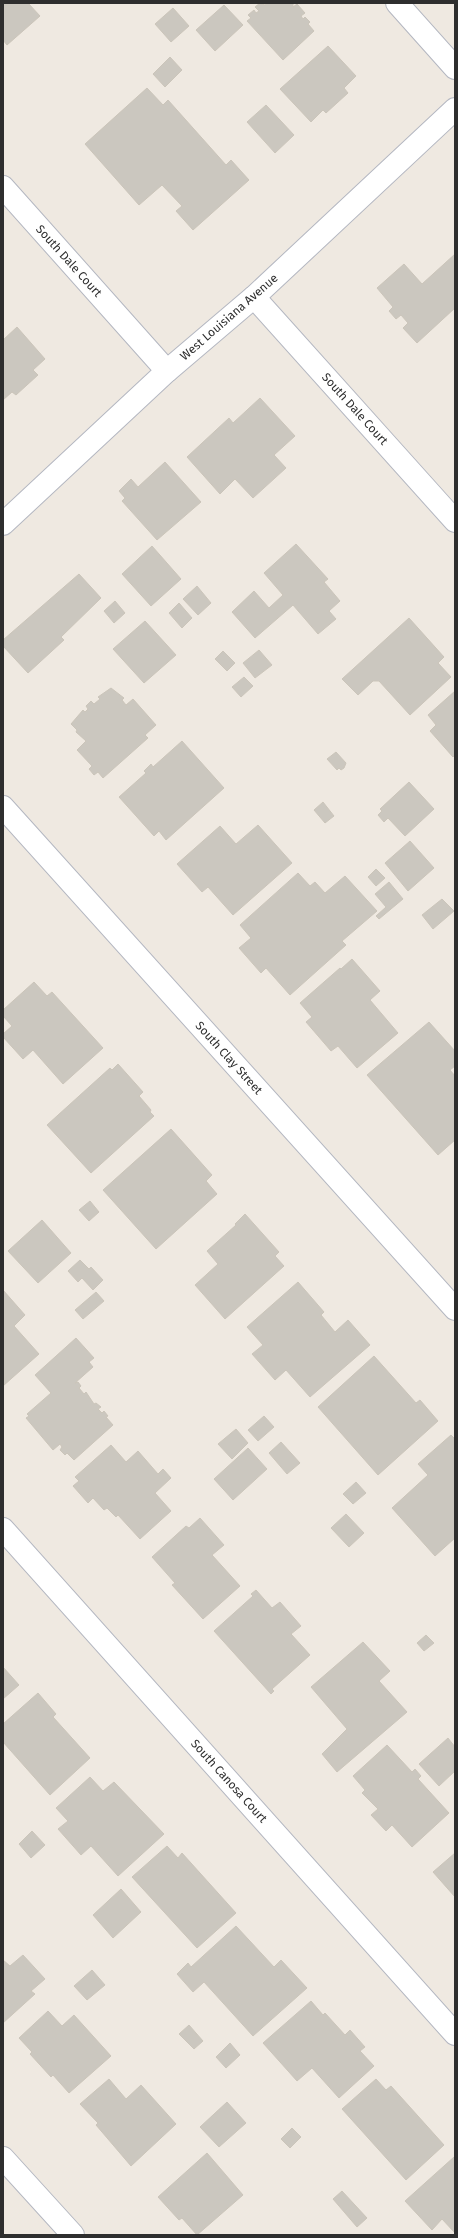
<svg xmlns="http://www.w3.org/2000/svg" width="458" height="2238" viewBox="0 0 458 2238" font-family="'Fira Sans',sans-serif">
<rect width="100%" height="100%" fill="#efe9e1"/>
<g fill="#cbc7bf" stroke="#cbc5ba">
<path d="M3 3H28L40 16 7 45 3 40Z"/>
<path d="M260 3 265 5 268 3H293V7L297 4 305 13 301 16 303 19 305 17 310 22 308 24 314 31 283 60 247 21 251 18 248 15 254 10 256 13 259 11 255 7Z"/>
<path d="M224 5 243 25 215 51 196 30Z"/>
<path d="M173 8 189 26 171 42 155 24Z"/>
<path d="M328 46 356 76 344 88 348 93 326 113 323 110 311 122 280 89Z"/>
<path d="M170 57 182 70 165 87 153 74Z"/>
<path d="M147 88 163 105 168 100 226 165 231 160 249 180 193 230 176 211 182 206 162 185 139 205 85 144Z"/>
<path d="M266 105 294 135 275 153 247 122Z"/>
<path d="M455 254V308L417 343 403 328 408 323 401 315 396 319 389 311 393 307 377 288 404 264 422 284Z"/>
<path d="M17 327 45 359 33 370 38 375 16 395 12 392 3 400V340Z"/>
<path d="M260 398 295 436 274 455 286 468 253 498 235 479 220 494 187 457 229 418 233 423Z"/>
<path d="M165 462 201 502 157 540 122 501 125 498 119 491 131 479 138 487Z"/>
<path d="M296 544 328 579 324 582 340 601 329 611 336 619 318 634 293 605 255 638 232 612 254 591 269 608 283 595 264 573Z"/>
<path d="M152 546 181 579 151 606 122 574Z"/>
<path d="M79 574 101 598 61 637 64 640 28 673 3 646V640Z"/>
<path d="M197 586 211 603 198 615 183 599Z"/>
<path d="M115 601 125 613 114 623 104 611Z"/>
<path d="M179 603 192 618 182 628 169 613Z"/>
<path d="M409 618 444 657 438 663 451 677 410 715 379 681H373L358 695 342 679Z"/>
<path d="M145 621 176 655 144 683 113 649Z"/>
<path d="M259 650 272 665 255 678 243 663Z"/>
<path d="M223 651 235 663 227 671 215 659Z"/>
<path d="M244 677 253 686 241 697 232 687Z"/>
<path d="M111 688 124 698 122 700 126 705 133 699 156 725 145 735 148 738 103 778 98 772 94 775 89 769 92 766 77 750 86 741 76 732 77 730 71 724 83 710 85 712 88 709 86 706 91 701 94 704 100 699 98 697Z"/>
<path d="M455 691V755L453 757 430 731 436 725 428 715Z"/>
<path d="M182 741 224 788 166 840 159 831 154 836 119 797 146 773 144 771 151 764 153 767Z"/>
<path d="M336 752 346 763 344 768 341 770 339 768 337 770 327 759Z"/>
<path d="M409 782 434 809 405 836 388 818 384 822 378 815 382 811 380 809Z"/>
<path d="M323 802 334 816 325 823 314 810Z"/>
<path d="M258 825 292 863 233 915 208 887 202 892 177 864 220 826 236 844Z"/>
<path d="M410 841 434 868 408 891 385 863Z"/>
<path d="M376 869 385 878 376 886 368 877Z"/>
<path d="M298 873 310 886 315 882 325 893 345 876 377 911 342 941 346 945 290 995 266 968 261 973 239 948 251 938 240 925Z"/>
<path d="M389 882 403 899 379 919 376 916 386 907 375 894Z"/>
<path d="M442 899 454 911 433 929 422 915Z"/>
<path d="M352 959 380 991 370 1000 398 1033 357 1068 338 1046 331 1051 306 1022 312 1017 300 1003 340 968 341 969Z"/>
<path d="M34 982 47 996 52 992 103 1048 63 1084 33 1050 23 1059 3 1037V1034L12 1026 3 1016V1010Z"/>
<path d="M429 1022 455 1051V1066L450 1070 455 1076V1140L438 1155 367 1075Z"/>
<path d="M118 1064 143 1092 139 1096 151 1110 150 1112 154 1116 91 1173 47 1125 110 1068 112 1070Z"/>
<path d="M171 1129 212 1175 206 1181 217 1194 156 1249 103 1190Z"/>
<path d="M90 1201 99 1212 89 1221 79 1210Z"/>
<path d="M245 1214 279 1252 275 1256 284 1266 225 1319 195 1285 218 1264 207 1251 236 1225 235 1224Z"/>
<path d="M42 1220 71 1253 38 1283 8 1251Z"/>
<path d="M80 1260 89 1269 91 1267 103 1280 93 1290 82 1278 78 1282 68 1271Z"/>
<path d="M298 1282 324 1312 321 1315 335 1332 348 1320 370 1345 310 1397 286 1370 275 1380 252 1354 263 1345 247 1327Z"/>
<path d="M3 1290 25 1315 14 1326 39 1354 3 1386Z"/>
<path d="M96 1292 104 1301 83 1319 75 1310Z"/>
<path d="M76 1338 94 1358 89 1362 93 1367 75 1383 78 1382 81 1386 79 1388 84 1394 86 1392 94 1404 96 1403 101 1407 98 1409 102 1413 104 1411 108 1416 106 1417 113 1425 74 1460 67 1453 65 1455 60 1450 62 1447 60 1444 53 1450 26 1418 29 1416 27 1414 51 1393 35 1375Z"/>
<path d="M374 1356 416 1403 420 1400 438 1421 378 1475 318 1407Z"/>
<path d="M264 1416 274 1427 258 1441 248 1430Z"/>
<path d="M236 1429 248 1443 232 1459 218 1444Z"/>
<path d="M451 1435 455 1439V1538L435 1556 392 1508 428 1475 418 1464Z"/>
<path d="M281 1442 300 1463 287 1474 269 1453Z"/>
<path d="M111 1445 126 1462 138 1451 158 1474 163 1469 171 1478 155 1493 171 1511 140 1539 118 1515 116 1517 107 1508 104 1510 93 1498 88 1503 73 1486 79 1481 75 1477Z"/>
<path d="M248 1448 267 1469 233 1500 214 1479Z"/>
<path d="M356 1482 366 1493 353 1504 343 1494Z"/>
<path d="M346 1514 364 1533 349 1547 331 1528Z"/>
<path d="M200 1518 224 1545 212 1555 240 1586 203 1619 172 1585 175 1583 152 1557 186 1526 189 1528Z"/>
<path d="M256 1590 272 1608 280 1602 301 1626 291 1634 310 1655 272 1689 274 1691 271 1694 214 1631 253 1596 251 1594Z"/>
<path d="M426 1635 434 1643 424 1651 417 1643Z"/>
<path d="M363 1642 390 1671 379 1681 407 1712 337 1772 322 1754 347 1729 311 1687Z"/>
<path d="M3 1667 19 1685 3 1699Z"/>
<path d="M38 1693 56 1714 53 1717 90 1758 50 1795 3 1742V1724Z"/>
<path d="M448 1738 455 1747V1771L439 1786 419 1764Z"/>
<path d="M387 1745 412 1772 415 1769 421 1776 418 1779 449 1813 412 1847 392 1825 386 1831 371 1815 378 1809 362 1793 365 1790 353 1776Z"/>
<path d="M90 1777 103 1791 114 1782 164 1834 118 1876 91 1846 81 1855 58 1829 68 1821 56 1808Z"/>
<path d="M32 1831 45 1845 31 1858 19 1844Z"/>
<path d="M167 1846 178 1858 182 1853 236 1913 197 1948 132 1877Z"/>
<path d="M455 1853V1897L433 1872Z"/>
<path d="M121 1889 141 1912 113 1938 93 1915Z"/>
<path d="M236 1926 274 1967 281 1960 307 1988 253 2036 204 1982 193 1992 177 1974 188 1963 191 1967Z"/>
<path d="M23 1955 45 1979 31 1991 35 1994 3 2023V1960L10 1966Z"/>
<path d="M92 1970 105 1985 87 2000 74 1986Z"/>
<path d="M311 2001 323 2015 325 2013 345 2035 350 2030 365 2047 360 2051 374 2066 339 2098 312 2068 297 2081 263 2043Z"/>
<path d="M48 2011 62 2026 74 2015 111 2056 69 2093 53 2075 51 2077 30 2054 32 2052 19 2038Z"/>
<path d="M189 2025 203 2041 194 2049 179 2034Z"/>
<path d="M230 2043 240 2055 226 2068 216 2057Z"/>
<path d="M109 2079 126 2099 141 2085 176 2124 131 2166 96 2125 98 2123 80 2104Z"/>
<path d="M376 2079 386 2090 391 2086 444 2145 406 2180 342 2109Z"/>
<path d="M227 2102 246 2123 219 2147 200 2127Z"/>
<path d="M292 2128 301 2137 290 2148 281 2139Z"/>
<path d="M207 2153 243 2195 197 2235 182 2218 179 2220 158 2197Z"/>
<path d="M454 2157 455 2233 442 2219 432 2230 405 2201Z"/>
<path d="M342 2191 367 2218 357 2227 333 2199Z"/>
</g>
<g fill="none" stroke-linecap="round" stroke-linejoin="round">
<g stroke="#b4b7c1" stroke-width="24">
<g id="street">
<path d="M397 3 455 68"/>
<path d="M3 187 167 371"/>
<path d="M254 297 455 521"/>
<path d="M3 807 455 1309"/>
<path d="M3 1529 455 2034"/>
<path d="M3 2158 73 2235"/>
</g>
</g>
<g stroke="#b4b7c1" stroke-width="24">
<path id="secondary" d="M3 524 167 371 254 297 455 109"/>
</g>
<use href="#street" stroke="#fff" stroke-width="22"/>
<use href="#secondary" stroke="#fff" stroke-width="22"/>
</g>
<g text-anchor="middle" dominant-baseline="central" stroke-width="4" stroke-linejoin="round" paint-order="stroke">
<g font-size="12" fill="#2e2e2e" stroke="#fff">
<text transform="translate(69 261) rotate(48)">South Dale Court</text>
<text transform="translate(229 317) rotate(-41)">West Louisiana Avenue</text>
<text transform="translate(355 409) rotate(48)">South Dale Court</text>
<text transform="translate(229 1058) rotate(48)">South Clay Street</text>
<text transform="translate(229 1781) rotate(48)">South Canosa Court</text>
</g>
</g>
<rect width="458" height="2238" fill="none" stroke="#2e2e2e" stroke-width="8"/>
</svg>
